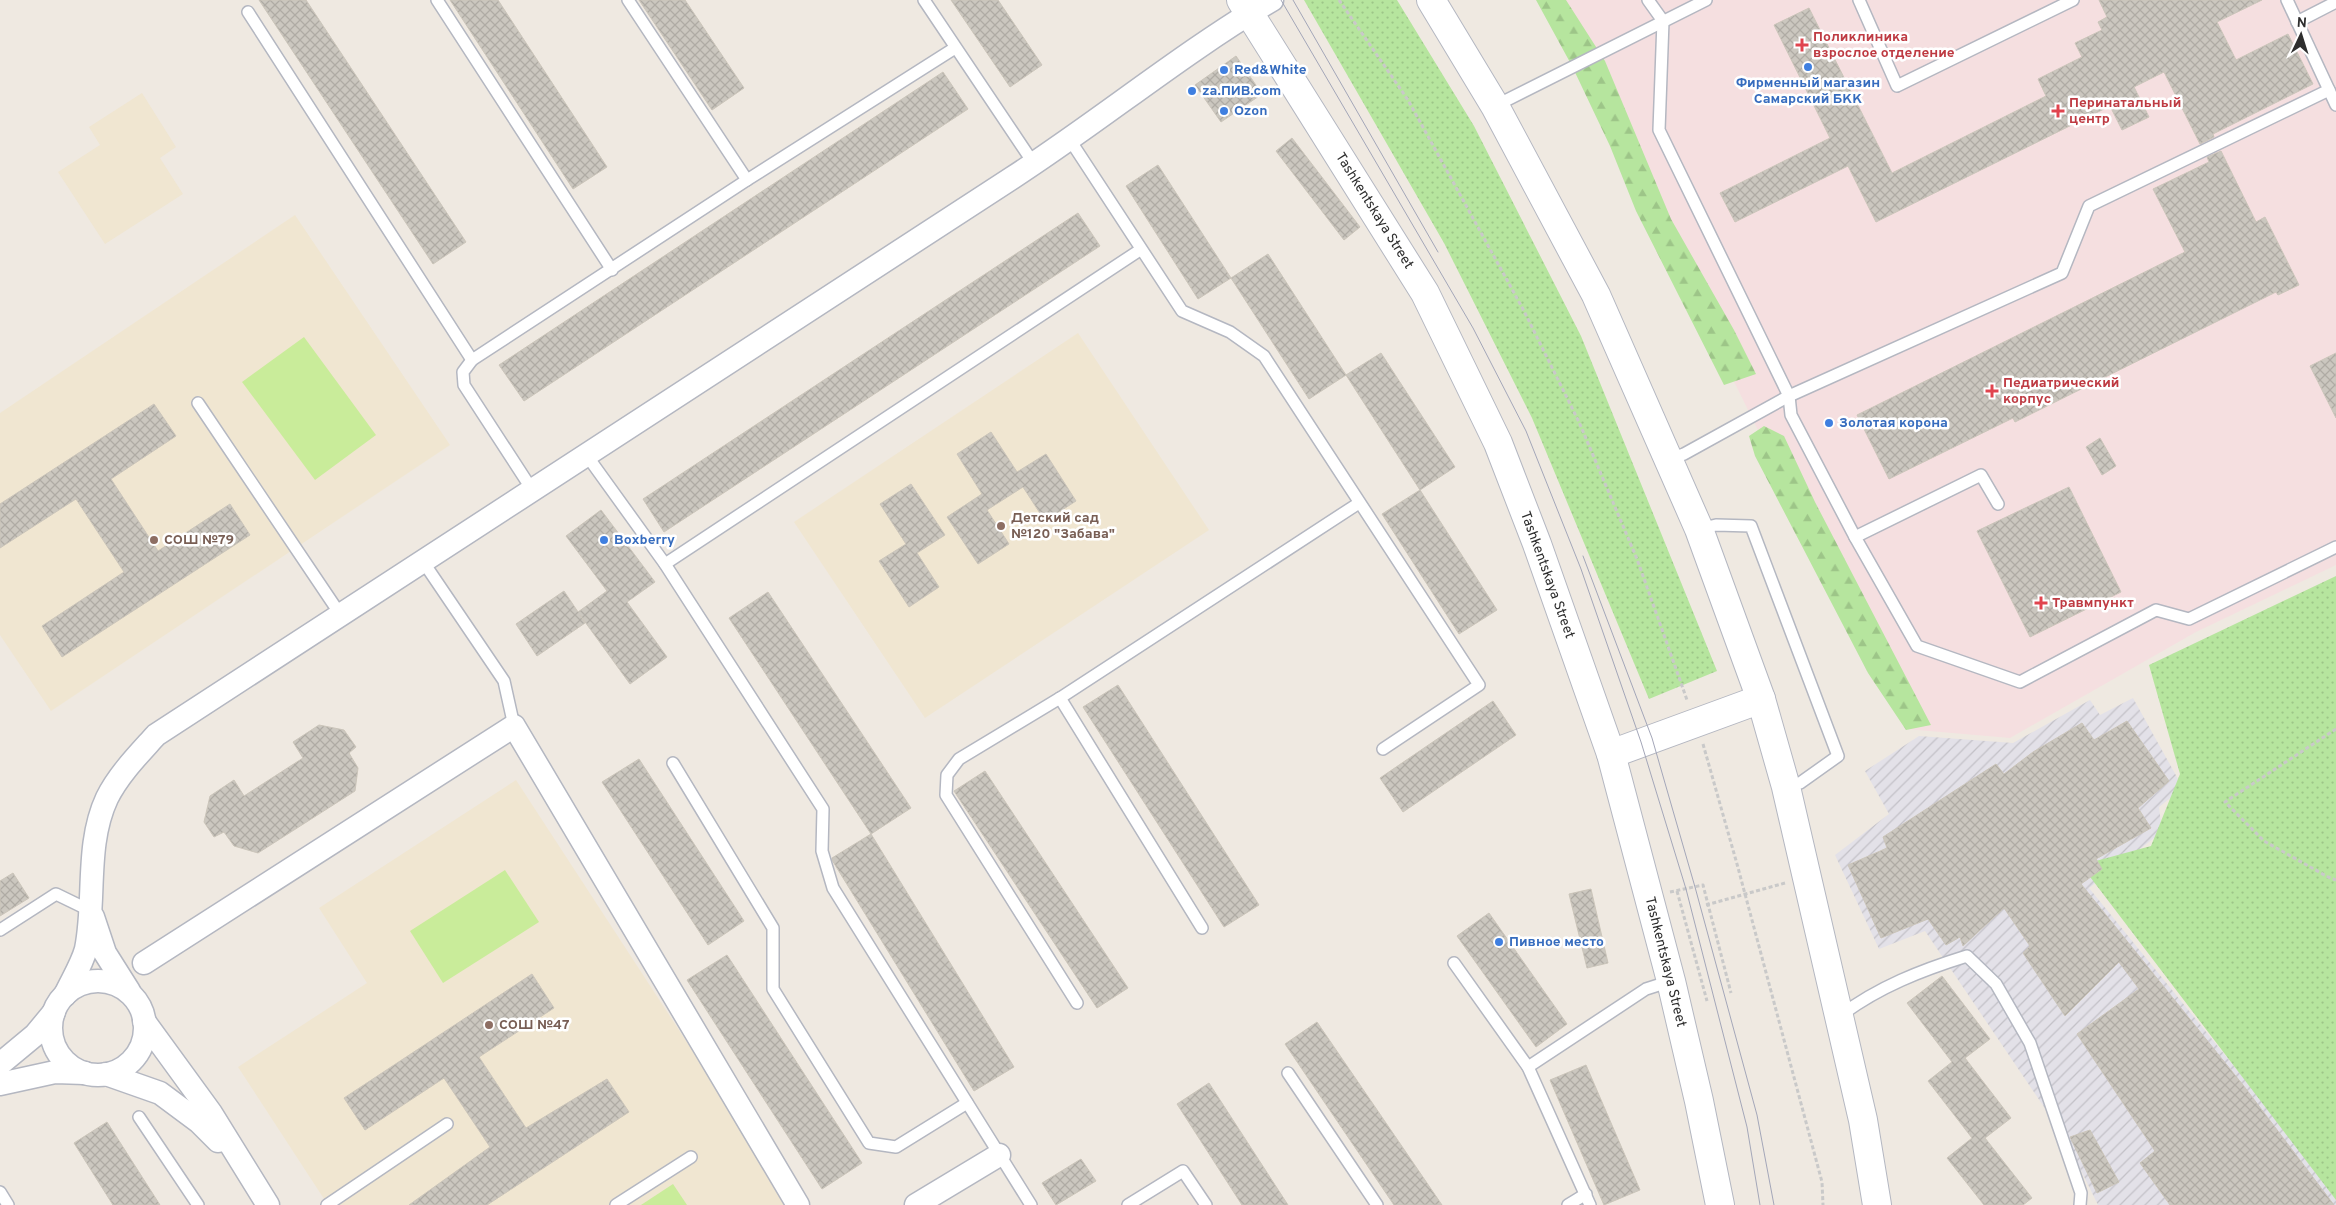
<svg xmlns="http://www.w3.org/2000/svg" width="2336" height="1205" viewBox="0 0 2336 1205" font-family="Overpass,sans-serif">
<defs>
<pattern id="industrial-furrows" width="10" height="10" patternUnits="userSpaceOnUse" patternTransform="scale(1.25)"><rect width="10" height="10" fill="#e3e1e8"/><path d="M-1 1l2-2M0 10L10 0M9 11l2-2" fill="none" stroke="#c3c1c7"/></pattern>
<pattern id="forest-firs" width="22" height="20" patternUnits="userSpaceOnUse" patternTransform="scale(1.25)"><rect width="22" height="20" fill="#b6e59e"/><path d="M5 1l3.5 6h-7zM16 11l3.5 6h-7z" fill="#9dc588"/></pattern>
<pattern id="park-dots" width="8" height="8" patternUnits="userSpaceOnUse" patternTransform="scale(1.25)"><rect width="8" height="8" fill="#b6e59e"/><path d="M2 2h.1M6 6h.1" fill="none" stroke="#9dc588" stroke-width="1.8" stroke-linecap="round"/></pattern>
<pattern id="building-cross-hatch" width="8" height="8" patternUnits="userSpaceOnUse" patternTransform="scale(1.25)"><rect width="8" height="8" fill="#cbc7bf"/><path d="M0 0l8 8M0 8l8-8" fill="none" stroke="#afaba4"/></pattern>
</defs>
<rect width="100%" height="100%" fill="#efe9e1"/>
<path fill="url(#industrial-furrows)" d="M2133 698 2183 788 2159 807 2162 832 2089 888 2260 1098 2336 1200V1205H2098L2065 1138 1925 931 1879 949 1835 855 1889 814 1865 771 1919 736 2013 743 2090 700 2100 715Z"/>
<g fill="#f0e6d1">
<path d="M142 93 176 147 160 158 183 194 105 244 58 172 100 145 89 127Z"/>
<path d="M295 215 450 445 51 711 0 635V413Z"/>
<path d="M1078 333 1209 530 925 718 794 522Z"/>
<path d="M516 780 793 1205H328L238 1067 367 983 319 908Z"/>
</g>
<path fill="#f5dfe0" d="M1545 0H2336V565L2196 632 2010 738 1906 729Z"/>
<g fill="url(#forest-firs)">
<path d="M1536 0H1566L1605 61 1671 219 1734 330 1756 374 1724 385 1636 211 1610 146 1572 66Z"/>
<path d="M1764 426 1784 436 1815 502 1931 725 1906 730 1868 673 1755 456 1749 436Z"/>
</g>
<g fill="url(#park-dots)">
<path d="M1304 0H1397L1474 126 1581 336 1717 671 1649 699 1532 418 1444 243Z"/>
<path d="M2336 576V1200L2081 865 2151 846 2180 774 2149 665Z"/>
</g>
<g fill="#c9ec9a">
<path d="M304 337 376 435 315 480 242 382Z"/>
<path d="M505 870 539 922 443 983 410 931Z"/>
<path d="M673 1184 687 1205H641Z"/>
</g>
<g fill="url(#building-cross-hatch)" stroke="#cbc5ba">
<path d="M259 0H306L466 242 433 264Z"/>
<path d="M450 0H498L607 167 573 189Z"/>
<path d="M639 0H685L744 88 712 110Z"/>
<path d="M951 0H998L1042 65 1010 87Z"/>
<path d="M2099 0H2262L2217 22 2236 60 2288 34 2313 84 2213 134 2214 137 2200 144 2164 72 2134 87 2149 117 2122 130 2110 106 1876 222 1848 166 1735 222 1720 193 1830 138 1774 25 1809 8 1892 173 2046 96 2038 79 2082 57 2075 43 2102 30 2098 22 2107 17Z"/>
<path d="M1236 56 1262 94 1221 122 1195 85Z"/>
<path d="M943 72 968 109 524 401 499 365Z"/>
<path d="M1292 138 1360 227 1344 240 1276 151Z"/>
<path d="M2221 151 2256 222 2265 217 2299 285 2278 295 2276 292 2015 422 2013 418 1889 479 1857 415 2185 252 2153 189 2209 162 2207 157Z"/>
<path d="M1158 165 1231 278 1198 299 1126 186Z"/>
<path d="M1078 213 1100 246 664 532 643 499Z"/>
<path d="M1268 254 1346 375 1309 399 1231 278Z"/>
<path d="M1381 353 1455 467 1420 490 1346 375Z"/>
<path d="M2336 353V418L2310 366Z"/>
<path d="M154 404 176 436 111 479 158 551 230 504 250 535 62 657 42 626 124 572 76 499 0 548V504Z"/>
<path d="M991 432 1017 472 1046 454 1076 501 1045 521 1023 487 987 510 1009 544 978 564 947 517 982 494 957 454Z"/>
<path d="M2100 438 2116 466 2102 475 2086 447Z"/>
<path d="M911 484 945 535 917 553 939 587 909 607 879 561 906 544 880 504Z"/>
<path d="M2069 487 2121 592 2030 637 1977 531Z"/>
<path d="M1420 490 1497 610 1459 634 1382 514Z"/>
<path d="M601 510 655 582 627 602 667 657 630 684 580 615 585 623 537 656 516 624 564 591 578 612 607 591 566 536Z"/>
<path d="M768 592 911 808 871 834 729 618Z"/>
<path d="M1118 685 1259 905 1224 927 1083 707Z"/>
<path d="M1493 701 1516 735 1403 812 1380 778Z"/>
<path d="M2127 721 2169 781 2138 808 2151 828 2096 859 2102 869 2081 884 2243 1085 2334 1205H2170L2140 1163 2155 1151 2077 1034 2139 989 2119 962 2065 1016 2023 953 2030 946 2004 908 1963 946 1960 937 1946 945 1928 919 1881 938 1848 865 1887 848 1883 837 1996 764 2004 774 2033 752 2082 723 2094 740Z"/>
<path d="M319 725 344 730 356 747 349 753 358 768 355 791 258 853 234 846 224 832 214 837 204 822 210 796 234 780 244 796 303 758 293 742Z"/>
<path d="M639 759 744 921 708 945 602 782Z"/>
<path d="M985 771 1128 988 1097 1008 954 791Z"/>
<path d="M871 834 1014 1067 974 1091 832 860V858Z"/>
<path d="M13 873 29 898 0 916V881Z"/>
<path d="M1591 889 1608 963 1587 968 1569 894Z"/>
<path d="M1489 913 1567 1024 1536 1047 1457 936Z"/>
<path d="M727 955 862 1163 822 1189 687 980Z"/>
<path d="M532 974 554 1008 479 1057 526 1128 607 1079 629 1112 487 1205H409L490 1147 444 1078 365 1130 344 1098Z"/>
<path d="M1942 976 1990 1039 1965 1058 2011 1118 1985 1138 2032 1198 2023 1205H1984L1947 1158 1972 1138 1928 1081 1952 1062 1907 1003Z"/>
<path d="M1317 1022 1442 1205H1394L1285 1044Z"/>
<path d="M1586 1065 1640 1190 1604 1205 1550 1080Z"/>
<path d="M1209 1083 1288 1205H1242L1177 1104Z"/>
<path d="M107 1122 160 1205H113L74 1143Z"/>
<path d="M2090 1130 2119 1182 2097 1193 2070 1137Z"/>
<path d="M1081 1159 1096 1181 1056 1205 1042 1183Z"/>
</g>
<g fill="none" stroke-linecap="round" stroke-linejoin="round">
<g stroke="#b4b7c1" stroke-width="14">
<g id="lane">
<path d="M437 0 612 270"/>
<path d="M628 0 747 180"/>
<path d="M924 0 1034 164"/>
<path d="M1648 0 1663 21 1659 130 1789 396 1791 415 1855 537 1917 646 2020 682 2156 610 2189 619 2336 547"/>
<path d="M1859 0 1897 86 2073 0"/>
<path d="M2287 0 2336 105"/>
<path d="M248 12 472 360"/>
<path d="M2297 22 2336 2"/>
<path d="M1495 106 1706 0"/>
<path d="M1070 140 1182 311 1230 332 1264 356 1479 685 1383 749"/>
<path d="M198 403 340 614"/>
<path d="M585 453 665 564 823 809 822 851 833 888 1031 1205"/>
<path d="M1670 459 1684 454 1789 396 2062 273 2089 206 2329 90"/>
<path d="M531 488 464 385 463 372 472 360 747 180 955 48"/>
<path d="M1699 529 1716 525 1751 526 1838 756 1800 783 1786 787"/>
<path d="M1855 537 1981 475 1998 504"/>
<path d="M422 560 504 681 514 726"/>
<path d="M665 564 1140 250"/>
<path d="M1060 698 1202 928"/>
<path d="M673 763 773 928V989L869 1143 896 1147 967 1103"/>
<path d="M0 930 56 894 91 911"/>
<path d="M1454 963 1528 1067 1590 1205"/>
<path d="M1077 1003 946 795 947 775 959 759 1060 698 1359 503"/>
<path d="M1840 1016C1878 987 1922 970 1967 956L1996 984 2030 1043 2081 1193 2080 1205"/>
<path d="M1528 1067 1646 989 1671 981"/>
<path d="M1288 1073 1377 1205"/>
<path d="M139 1117 198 1205"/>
<path d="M0 1192 8 1205"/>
<path d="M327 1205 447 1124"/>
<path d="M616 1205 691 1157"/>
<path d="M1128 1205 1183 1171 1206 1205"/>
<path d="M1568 1205 1586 1194"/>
</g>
</g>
<g stroke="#b4b7c1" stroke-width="25">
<g id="street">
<path d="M93 917 105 953 129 991"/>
<path d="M144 963 514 726 798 1205"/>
<circle cx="98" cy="1028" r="47"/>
<path d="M65 995C72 980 82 964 86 949 96 900 85 845 107 798 119 774 139 754 156 735 441 548 726 362 1012 178 1100 121 1182 53 1272 0"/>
<path d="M144 1021 211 1113 268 1205"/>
<path d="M0 1064 35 1035 54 1012"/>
<path d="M106 1074 160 1093 199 1122 218 1141"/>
<path d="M0 1084 55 1072 85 1073"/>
<path d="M916 1205 999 1155"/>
</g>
</g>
<g stroke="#b4b7c1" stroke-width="30">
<g id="secondary">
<path d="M1241 0 1425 293 1498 443 1537 544 1611 754 1671 981 1699 1101 1720 1205"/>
<path d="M1431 0 1495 106 1596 295 1699 529 1761 699 1786 787 1863 1120 1877 1205"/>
<path d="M1611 754 1761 699"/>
</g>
</g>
<g stroke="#c9c9c9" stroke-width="3" stroke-dasharray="4 2.5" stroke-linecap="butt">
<path d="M1339 0 1408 100 1524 311 1579 422 1637 559 1687 700"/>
<path d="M2336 729 2225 802 2264 841 2328 877 2336 880"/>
<path d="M1703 744 1737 864 1822 1182 1823 1205"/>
<path d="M1677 891 1707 1001"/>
<path d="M1670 892 1703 885 1731 993"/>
<path d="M1706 905 1785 883"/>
</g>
<use href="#lane" stroke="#fff" stroke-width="11"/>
<use href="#street" stroke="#fff" stroke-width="22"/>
<use href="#secondary" stroke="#fff" stroke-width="28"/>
<g stroke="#a3a6b8" stroke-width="1">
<path d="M1281 0 1473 328 1526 431 1581 569 1641 742 1686 889 1747 1127 1760 1205"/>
<path d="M1293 0 1438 252"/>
<path d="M1583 556 1652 738 1695 887 1757 1115 1774 1205"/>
</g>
</g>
<g fill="#e0444e" stroke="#fff" stroke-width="2">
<path d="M1799.5 37.5h5v5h5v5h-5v5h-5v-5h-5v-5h5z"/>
<path d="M2055.5 103.5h5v5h5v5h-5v5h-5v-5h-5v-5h5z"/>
<path d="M1989.5 383.5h5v5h5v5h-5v5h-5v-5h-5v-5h5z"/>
<path d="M2038.5 595.5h5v5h5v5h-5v5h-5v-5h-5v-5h5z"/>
</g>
<g fill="#3f7fe0" stroke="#fff" stroke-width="2">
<circle cx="1808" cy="67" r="5"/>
<circle cx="1224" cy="70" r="5"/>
<circle cx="1192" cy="91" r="5"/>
<circle cx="1224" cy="111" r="5"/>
<circle cx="1829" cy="423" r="5"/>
<circle cx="604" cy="540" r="5"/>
<circle cx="1499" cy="942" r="5"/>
</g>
<g fill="#8d6e63" stroke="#fff" stroke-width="2">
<circle cx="1001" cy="526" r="5"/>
<circle cx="154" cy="540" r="5"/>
<circle cx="489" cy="1025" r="5"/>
</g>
<g text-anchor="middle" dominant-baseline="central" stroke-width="5" stroke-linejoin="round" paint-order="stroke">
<g font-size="14" font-weight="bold" fill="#be3a42" stroke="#fff" text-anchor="start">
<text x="1813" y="37">Поликлиника<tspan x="1813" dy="16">взрослое отделение</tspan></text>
<text x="2069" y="103">Перинатальный<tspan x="2069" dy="16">центр</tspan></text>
<text x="2003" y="383">Педиатрический<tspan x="2003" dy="16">корпус</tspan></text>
<text x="2052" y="603">Травмпункт</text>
</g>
<g font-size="14" font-weight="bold" fill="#366cbe" stroke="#fff" text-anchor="start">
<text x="1234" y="70">Red&amp;White</text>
<text x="1808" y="83" text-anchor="middle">Фирменный магазин<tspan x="1808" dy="16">Самарский БКК</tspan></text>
<text x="1202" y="91">za.ПИВ.com</text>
<text x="1234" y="111">Ozon</text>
<text x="1839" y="423">Золотая корона</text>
<text x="614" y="540">Boxberry</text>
<text x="1509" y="942">Пивное место</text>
</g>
<g font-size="14" fill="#2e2e2e" stroke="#fff">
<text transform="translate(1374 211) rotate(58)">Tashkentskaya Street</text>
<text transform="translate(1547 575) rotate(70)">Tashkentskaya Street</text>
<text transform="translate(1665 962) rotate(76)">Tashkentskaya Street</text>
</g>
<g font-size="14" font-weight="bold" fill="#785e54" stroke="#fff" text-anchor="start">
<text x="1011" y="518">Детский сад<tspan x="1011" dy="16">№120 "Забава"</tspan></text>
<text x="164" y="540">СОШ №79</text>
<text x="499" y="1025">СОШ №47</text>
</g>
</g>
<g transform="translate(2301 35) rotate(4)" stroke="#ffffff" stroke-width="4" paint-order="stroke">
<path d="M0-4L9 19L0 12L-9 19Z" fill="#2e2e2e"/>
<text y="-8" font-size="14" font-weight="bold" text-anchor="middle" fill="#2e2e2e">N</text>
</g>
</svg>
